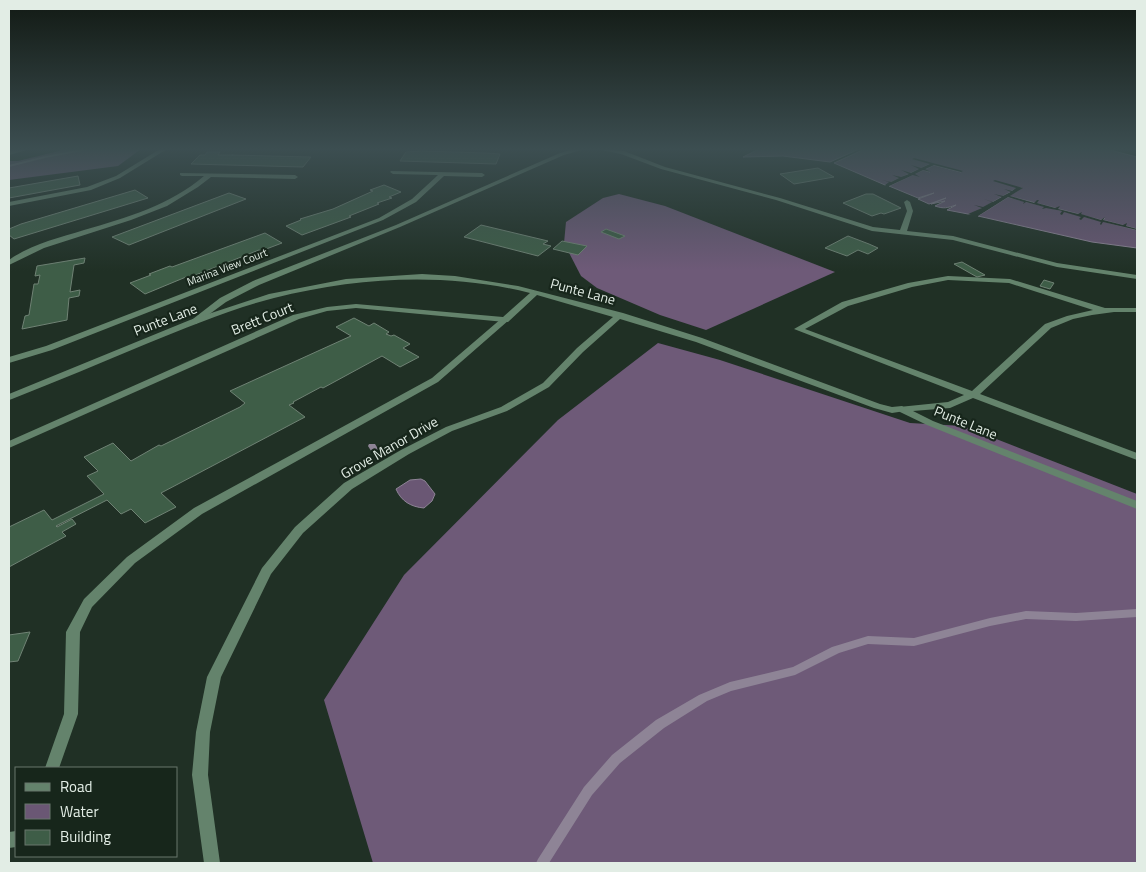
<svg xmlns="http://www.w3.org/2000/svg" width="1146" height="872" viewBox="0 0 1146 872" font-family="'Titillium Web',sans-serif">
<rect width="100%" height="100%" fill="#203025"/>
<path fill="#213828" d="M9 149H74L9 163Z"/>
<g fill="#6e5a78">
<path d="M67 149H141L118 166 9 180V161H18Z"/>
<path d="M619 194 665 206 835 272 706 330 660 315 597 288 581 276 564 243 566 222 603 198Z"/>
<path d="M658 343 720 360 910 423 963 426 1137 494V863H373L324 700 404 575 558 420Z"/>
</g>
<g fill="#6a5774" stroke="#8e8496">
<path d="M759 149 854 150 859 149 830 162 783 156 743 157Z"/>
<path d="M865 149H882L891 151 892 150 888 149H1106L1137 157V229L1103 220 1105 218 1101 220 1009 196 1022 188H1017L974 213 968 214 947 210 956 205C947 208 944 209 935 206L945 201 931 204 946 198 929 204 918 199 934 193 918 198 889 186 923 170 930 172 924 170 934 165 961 172 930 164 885 185 834 163Z"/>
<path d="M1008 197 1137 230V248L1092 242 978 216Z"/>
<path d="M421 479 425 481 435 494 432 501 424 508C411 507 401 501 396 489L410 480Z"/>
</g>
<g fill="#203025">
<path d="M914 158 963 171 961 172 934 165 925 169 931 172 923 170 915 174 920 177 913 175 889 186 885 185 889 182 882 180 891 182 899 178 892 175 901 177 909 174 901 170 911 173 919 169 911 165 921 168 930 164 912 159Z"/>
<path d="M995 180 1023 188 1010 196 1034 203 1037 200H1039L1037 203 1055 208 1060 206 1058 209 1078 214 1082 212 1081 214 1101 220 1105 217 1103 220 1123 225 1127 223 1126 226 1137 229V230L1103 222 1101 225 1100 224 1101 222 1084 217 1081 220 1079 219 1081 217 1064 212 1062 215 1060 214 1062 211 1046 208 1042 209 1044 207 1026 202 1023 204 1024 202 1008 197 978 216 976 214H968L982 208 974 205 983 207 992 202 984 199 993 202 1002 197 994 194 1003 196 1011 192 1004 189 1012 191 1016 188 993 181Z"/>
</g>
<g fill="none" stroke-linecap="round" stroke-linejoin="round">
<g fill="#8e8496" fill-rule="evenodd">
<path d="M83 149H93L45 158 9 167V165L45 156Z"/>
<path d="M369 444H375L380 452 379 454H373L368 446Z"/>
<path d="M1137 609V617L1076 621 1026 619 990 626 914 646 868 644 839 653 795 675 731 691 707 701 664 728 620 763 592 795 549 863H536L538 859 584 787 612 755 656 720 699 695 730 682 793 667 832 647 868 636 914 638 990 618 1026 611 1076 613Z"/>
</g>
</g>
<g fill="#3e5d47" stroke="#6f8274">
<path d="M421 151 486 153 500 154 496 164 400 161 406 152Z"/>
<path d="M207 152H220L218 155H233H232L311 157 303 167 191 164 200 155H205Z"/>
<path d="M818 168 834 177 794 184 780 174Z"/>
<path d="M78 176 80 185 9 198V188Z"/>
<path d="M384 185 401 192 389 197 392 198 377 203 379 204 349 216 351 217 302 235 286 226 301 220 300 219 333 209 373 191 370 190Z"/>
<path d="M135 190 148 198 14 239 9 235V229L21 224Z"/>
<path d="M229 193 246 199 129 245 112 237Z"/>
<path d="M866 194H873L901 208 884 214 881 213 872 216 843 203Z"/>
<path d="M481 225 548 241 543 244 551 246 538 256 464 237Z"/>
<path d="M606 229 625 236 619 239 601 232Z"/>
<path d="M265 233 282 243 261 251 259 250 188 278 186 277 145 294 130 283 151 275 149 274 170 266 172 267Z"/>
<path d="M848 236 869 244 878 248 868 254 858 250 847 256 825 248Z"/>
<path d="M562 241 587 246 578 255 553 249Z"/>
<path d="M85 258 84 263 74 265 70 292 80 290 79 296 69 298 67 320 22 329 25 316 29 315 34 284H38L40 275 35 276 37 266Z"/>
<path d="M962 262 985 275 977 277 954 264Z"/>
<path d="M1044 280 1054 283 1050 289 1040 286Z"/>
<path d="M354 318 369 326 374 323 389 332 386 334 391 336 394 335 410 344 403 348 419 357 400 367 382 356 323 388 321 387 293 402 294 403 289 405 305 417 161 493 176 507 145 523 131 509 121 514 107 500 56 526 57 527 72 519 76 524 62 532 66 536 9 567V527L44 510 52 520 104 494 87 476 98 471 84 457 113 443 131 461 159 445 161 446 240 407 245 403 230 391 351 336 336 327Z"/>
<path d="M30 632 18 661 9 662V635Z"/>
</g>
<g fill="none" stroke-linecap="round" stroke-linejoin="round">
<g fill="#64836c" fill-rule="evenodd">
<path d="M19 149H30L9 155V151Z"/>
<path d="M575 149H585L564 155 400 227 259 285 226 302 196 324H193L189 322 220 298 253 281 396 225 560 153Z"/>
<path d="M596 149 624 151 665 167 780 198 873 227 900 230 907 211 904 202 907 200 910 202 913 211 907 231 953 236 1057 263 1137 275V279L1057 267 953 240 872 231 776 200 661 169 621 154Z"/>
<path d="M948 276 1010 279 1105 308H1137V312H1114L1092 315 1073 319 1051 328 980 394 1137 453V460L973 398 950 408 913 411 933 421 1137 501V509L927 425 900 412 897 409 899 407 948 402 964 395 794 329 842 302 908 283ZM948 280 1009 283 1093 310 1067 316 1045 324 972 391 805 329 848 306 912 287Z"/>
<path d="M502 318H505L509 320 438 382 202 514 135 563 92 607 80 632 78 714 59 768H45L64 714 66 632 84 599 127 557 194 508 432 378Z"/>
<path d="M16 831V847L9 848V832Z"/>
</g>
<g fill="#64836c" fill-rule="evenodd">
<path d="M160 149H167L120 178 91 190 9 206V202L87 187 116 176Z"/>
<path d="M391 171 482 173 485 175 482 177 444 176 416 202 383 220 52 350 9 363V357L46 346 379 218 412 199 438 175 393 174 390 172Z"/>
<path d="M180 173 295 175 298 177 295 179 211 177 198 187 167 206 131 220 44 248 9 265V260C31 244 59 238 84 230 126 218 170 205 204 176H182L180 175Z"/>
<path d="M422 274 455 276 518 286 623 313 702 338 880 404 892 407 902 406 907 409 905 411 892 413 874 408 696 342 620 319 583 352 549 387 507 411 452 431 409 454 352 489 303 533 271 574 221 677 210 732 208 775 220 863H204L192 775 196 732 207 677 262 568 295 527 344 483 401 450 446 427 501 407 543 383 577 348 613 317 537 295 508 322H505L356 308 327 311 299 319 9 448V441L293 315 327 307 356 304 503 317 530 293C446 272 358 277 274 298 231 309 188 327 146 344 101 363 57 381 12 399L9 400V394L190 320 269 294 346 279Z"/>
</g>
</g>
<linearGradient id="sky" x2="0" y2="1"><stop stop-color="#121a14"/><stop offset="0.55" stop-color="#3c4e51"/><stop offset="1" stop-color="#3c4e51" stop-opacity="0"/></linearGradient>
<rect width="1146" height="271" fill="url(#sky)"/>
<g text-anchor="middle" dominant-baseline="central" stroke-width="4.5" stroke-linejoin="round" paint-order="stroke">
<g font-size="11" fill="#e2ede5" stroke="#17261b">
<text transform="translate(227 267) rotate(-21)">Marina View Court</text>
</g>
<g font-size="14" fill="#e2ede5" stroke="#17261b">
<text transform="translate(583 291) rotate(15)">Punte Lane</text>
<text transform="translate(262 318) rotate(-22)">Brett Court</text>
<text transform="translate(165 319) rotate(-21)">Punte Lane</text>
<text transform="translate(966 422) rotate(22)">Punte Lane</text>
<text transform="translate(389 447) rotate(-30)">Grove Manor Drive</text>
</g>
</g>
<rect width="1146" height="872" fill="none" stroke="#e2ede5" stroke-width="20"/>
<rect x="15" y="767" width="162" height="90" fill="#17261b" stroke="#68766c"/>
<rect x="25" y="783" width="25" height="8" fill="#64836c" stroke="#68766c"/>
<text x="60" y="792" font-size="15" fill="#e2ede5">Road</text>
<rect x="25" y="804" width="25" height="15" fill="#6a5774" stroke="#68766c"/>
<text x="60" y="817" font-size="15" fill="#e2ede5">Water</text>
<rect x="25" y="830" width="25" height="15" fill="#3e5d47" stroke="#68766c"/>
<text x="60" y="842" font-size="15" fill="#e2ede5">Building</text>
</svg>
